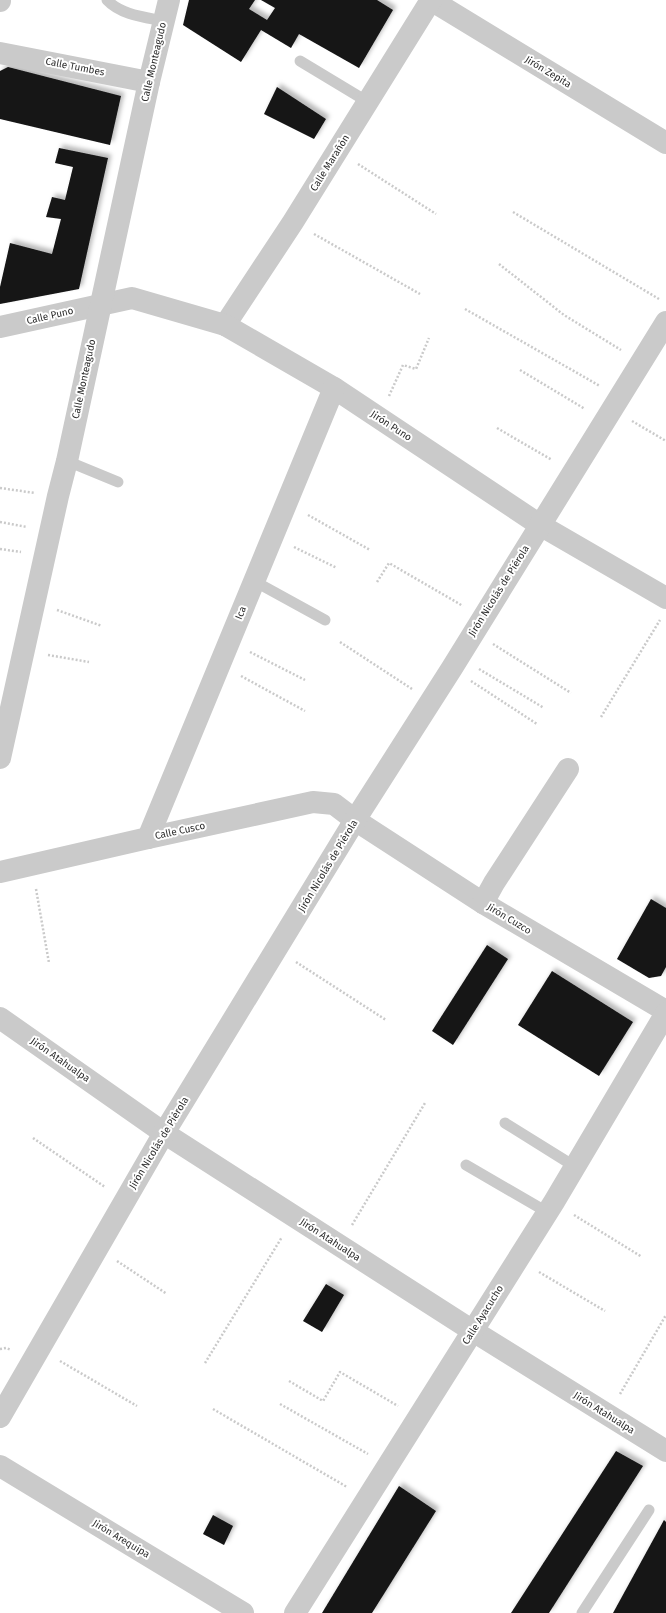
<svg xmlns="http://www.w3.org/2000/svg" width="666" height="1613" viewBox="0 0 666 1613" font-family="'Fira Sans',sans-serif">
<defs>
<filter id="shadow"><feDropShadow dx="3.5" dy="-3.5" stdDeviation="2" flood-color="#0004"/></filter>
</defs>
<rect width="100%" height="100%" fill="#fff"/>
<g fill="#141414" filter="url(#shadow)">
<path d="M189 0H255L249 9 267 20 275 8 261 0H377L393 10 359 68 299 34 291 48 261 30 241 62 183 25Z"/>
<path d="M8 67 121 96 110 145 0 119V71Z"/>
<path d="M277 87 326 119 314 139 264 114Z"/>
<path d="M59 148 108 158 79 289 0 304V287L10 243 52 254 61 219 46 217 52 197 65 200 73 167 55 163Z"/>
<path d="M651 899 666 908V967L661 976 649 978 617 959Z"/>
<path d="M487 945 508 959 453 1045 432 1031Z"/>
<path d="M552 971 633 1022 599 1076 518 1025Z"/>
<path d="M326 1284 344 1295 322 1332 303 1321Z"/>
<path d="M616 1451 643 1466 549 1613H511Z"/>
<path d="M399 1486 436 1511 372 1613H322Z"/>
<path d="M213 1515 233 1526 224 1545 203 1534Z"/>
<path d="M664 1520 666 1522V1613H613Z"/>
</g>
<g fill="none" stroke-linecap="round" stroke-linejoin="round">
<g stroke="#cacaca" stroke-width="2.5" stroke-dasharray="2 2" stroke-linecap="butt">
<path d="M358 164 436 214"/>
<path d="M513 212 659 299"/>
<path d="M314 234 420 294"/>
<path d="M499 264 564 315 621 350"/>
<path d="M465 309 600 386"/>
<path d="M520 370 585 409"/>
<path d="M389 396 403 365 416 369 429 338"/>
<path d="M632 421 666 441"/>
<path d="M497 428 552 460"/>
<path d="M0 488 35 493"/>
<path d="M308 515 370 550"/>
<path d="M0 522 27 527"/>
<path d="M294 547 337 568"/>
<path d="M0 549 21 552"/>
<path d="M377 582 389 563 463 606"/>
<path d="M57 610 102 626"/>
<path d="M340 642 412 689"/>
<path d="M493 644 571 693"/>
<path d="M250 652 305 680"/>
<path d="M48 655 89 662"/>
<path d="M479 669 544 708"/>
<path d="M241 676 305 711"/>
<path d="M471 681 537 724"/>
<path d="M601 717 660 620"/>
<path d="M36 889 49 963"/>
<path d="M296 962 386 1020"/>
<path d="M33 1138 105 1187"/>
<path d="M574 1215 642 1257"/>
<path d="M352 1225 425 1103"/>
<path d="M117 1261 167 1294"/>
<path d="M539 1272 605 1311"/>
<path d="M0 1349 6 1348 11 1350"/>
<path d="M60 1361 137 1406"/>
<path d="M205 1363 282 1237"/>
<path d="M289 1381 323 1401 340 1372 398 1406"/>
<path d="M620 1394 666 1315"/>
<path d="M280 1404 368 1454"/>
<path d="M213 1409 347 1487"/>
</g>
<g stroke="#cacaca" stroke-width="11">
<path d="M107 0C121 15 144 17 164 21"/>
<path d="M300 61 368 102"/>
<path d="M67 461 118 482"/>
<path d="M254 581 325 620"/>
<path d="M505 1123 574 1166"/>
<path d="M466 1165 547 1212"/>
<path d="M582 1613 649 1510"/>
</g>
<g stroke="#cacaca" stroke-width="22">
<path d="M431 0 666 143"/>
<path d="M0 1V0"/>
<path d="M0 53 149 82"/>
<path d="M225 325 293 222 431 0"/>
<path d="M0 327 132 298 225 325 334 388 540 525 666 598"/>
<path d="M0 758 58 496 67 461 149 82 169 0"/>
<path d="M148 838 334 388"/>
<path d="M0 872 148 838 313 802 334 804 355 820 483 903 666 1011"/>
<path d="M483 903 494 883 568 769"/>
<path d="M0 1018 164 1133 473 1331 666 1451"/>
<path d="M0 1417 164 1133 355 820 452 668 666 322"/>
<path d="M0 1466 243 1613"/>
<path d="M295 1613 554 1202 666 1013"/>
</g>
</g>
<g text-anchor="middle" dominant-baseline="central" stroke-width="4" stroke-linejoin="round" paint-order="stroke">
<g font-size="10" fill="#2d2d2d" stroke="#fff">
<text transform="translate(154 62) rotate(-77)">Calle Monteagudo</text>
<text transform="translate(75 67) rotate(11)">Calle Tumbes</text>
<text transform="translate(548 72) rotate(31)">Jirón Zepita</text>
<text transform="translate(330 163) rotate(-58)">Calle Marañón</text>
<text transform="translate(50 316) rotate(-13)">Calle Puno</text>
<text transform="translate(84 379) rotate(-78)">Calle Monteagudo</text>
<text transform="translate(391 426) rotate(33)">Jirón Puno</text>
<text transform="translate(499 591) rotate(-58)">Jirón Nicolás de Piérola</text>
<text transform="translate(241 613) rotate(-68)">Ica</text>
<text transform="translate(180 831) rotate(-12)">Calle Cusco</text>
<text transform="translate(328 866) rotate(-59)">Jirón Nicolás de Piérola</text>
<text transform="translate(509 919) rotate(31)">Jirón Cuzco</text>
<text transform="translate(60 1060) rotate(35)">Jirón Atahualpa</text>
<text transform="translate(159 1143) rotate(-59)">Jirón Nicolás de Piérola</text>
<text transform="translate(330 1240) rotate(33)">Jirón Atahualpa</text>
<text transform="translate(483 1315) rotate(-58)">Calle Ayacucho</text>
<text transform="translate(604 1413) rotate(32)">Jirón Atahualpa</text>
<text transform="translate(121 1539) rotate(31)">Jirón Arequipa</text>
</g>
</g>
</svg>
